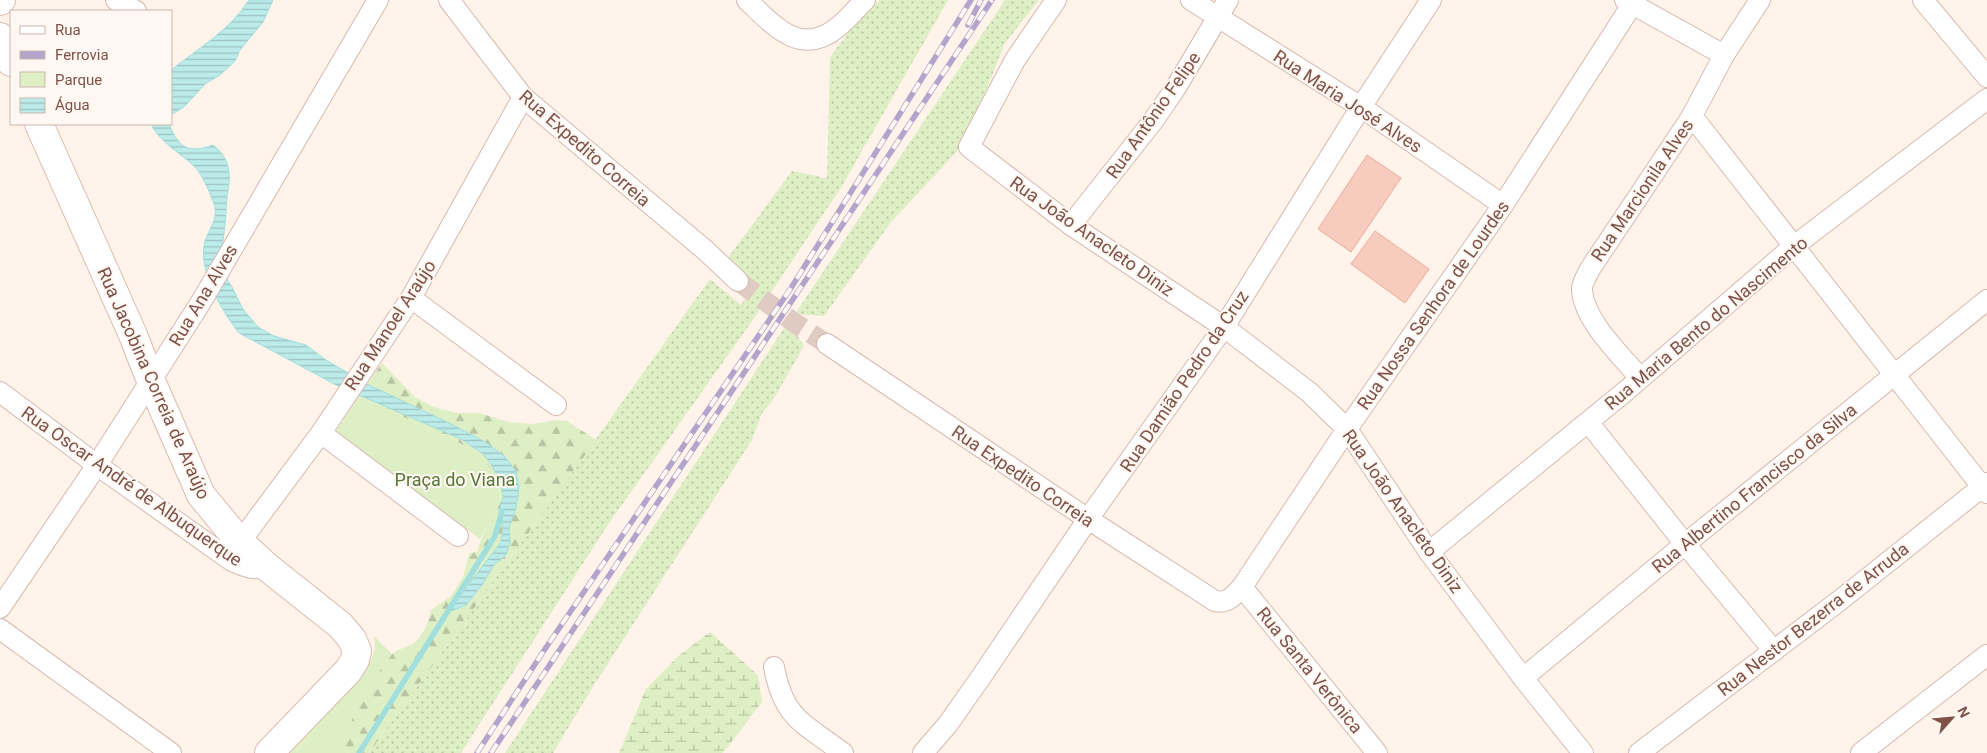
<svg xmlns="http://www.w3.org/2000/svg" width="1987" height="753" viewBox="0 0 1987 753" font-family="Roboto,sans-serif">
<defs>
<pattern id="grass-dots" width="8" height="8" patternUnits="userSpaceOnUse" patternTransform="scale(1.25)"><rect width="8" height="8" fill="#deefc5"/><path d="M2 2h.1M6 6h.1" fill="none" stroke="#b9c4a2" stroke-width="1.8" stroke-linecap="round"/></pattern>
<pattern id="forest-firs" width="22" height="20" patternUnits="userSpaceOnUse" patternTransform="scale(1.25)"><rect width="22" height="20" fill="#deefc5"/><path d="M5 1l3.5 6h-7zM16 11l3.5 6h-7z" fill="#b9c4a2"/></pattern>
<pattern id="wetland-marsh" width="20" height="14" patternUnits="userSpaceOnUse" patternTransform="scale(1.25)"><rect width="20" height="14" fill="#deefc5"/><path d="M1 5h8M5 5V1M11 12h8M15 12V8" fill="none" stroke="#b9c4a2"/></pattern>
<pattern id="water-rules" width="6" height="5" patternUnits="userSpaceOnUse" patternTransform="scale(1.25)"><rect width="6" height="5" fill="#bbecea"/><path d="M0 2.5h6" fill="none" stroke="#9dc2c0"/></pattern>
</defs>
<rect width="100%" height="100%" fill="#fff3ea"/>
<g fill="url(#grass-dots)">
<path d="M880 0H948L842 186 750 324 607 526 461 753H369L581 460 710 279 741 305 755 283 727 259 792 171 827 178 830 57 858 20Z"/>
<path d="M1005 0H1039L1005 43 965 143 891 222 824 316 795 314Z"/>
<path d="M788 322 804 346 773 400 762 413 752 440 594 685 553 753H505Z"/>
</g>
<path fill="url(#forest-firs)" d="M382 363 415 397 434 407 457 413H479L509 422 532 424 557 420 567 421 596 440 369 753H349L342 743V733L351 725C354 699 377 675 392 654 398 649 404 648 411 645 423 638 428 624 431 610L451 596 463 577 469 554 478 551C481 530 495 520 500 502 504 488 486 460 476 451L359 396Z"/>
<path fill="url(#wetland-marsh)" d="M710 632 758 675 762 702 727 748 722 753H619L646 689 677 657Z"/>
<g fill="#deefc5">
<path d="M359 396 476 451C486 460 504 488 500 502 497 513 485 529 480 539L335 433Z"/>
<path d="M374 636 392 654C377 675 354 699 351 725L342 733V743L349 753H284L324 715 368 667 375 649Z"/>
</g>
<g fill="url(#water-rules)" stroke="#a0dfdd">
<path d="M249 0H273L263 22 240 50 235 61 220 75 205 84 185 106 171 115V70C199 48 230 30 249 0Z"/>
<path d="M151 124H169C179 148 188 154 213 145 221 151 226 158 228 167 231 178 228 188 227 198 225 221 225 243 217 264L232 287 243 309 258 327 274 336 306 345 326 360 367 384 451 424 487 443 505 457 516 471 519 487 516 508 509 528 510 543 506 555 493 566 482 585 466 605 447 613 501 542 503 528 499 512 503 496 501 483 491 464 483 454 461 439 338 386 239 333C222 311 197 270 205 241 209 229 219 218 214 204 211 195 202 174 195 167 181 153 159 142 151 124Z"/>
</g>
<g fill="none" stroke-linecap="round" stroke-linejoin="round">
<path stroke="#a0dfdd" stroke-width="5.5" d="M359 753 495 536 502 511"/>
</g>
<g fill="#f7cbbe" stroke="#ecad9c">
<path d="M1367 155 1401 178 1351 252 1318 229Z"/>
<path d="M1375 231 1429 269 1405 303 1351 264Z"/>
</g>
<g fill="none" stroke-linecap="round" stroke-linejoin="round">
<path stroke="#dfcbc2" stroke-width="20" stroke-dasharray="20 10" stroke-linecap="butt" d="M738 281 792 321 827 344"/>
<g stroke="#d5b9b0" stroke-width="22">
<g id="street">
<path d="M116 0 136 11"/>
<path d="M449 0 523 97 705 250 738 281"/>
<path d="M747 0C774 26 801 58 838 27 848 19 856 9 865 0"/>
<path d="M1056 0 1015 60 969 147 1071 225 1224 327 1309 392 1347 429 1429 552 1523 678 1583 753"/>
<path d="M1191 0 1361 107 1503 205"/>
<path d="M1625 0 1724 55"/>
<path d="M1923 0 1987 77"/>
<path d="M1692 116 1987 493"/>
<path d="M1071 225 1153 121 1175 89 1228 0"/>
<path d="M411 298 556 405"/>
<path d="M827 344 1088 519 1215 601C1228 604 1234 595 1242 587L1347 429 1503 205 1635 0"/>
<path d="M1640 378C1621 355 1585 322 1582 291 1581 285 1587 275 1590 269L1692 116 1724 55 1760 0"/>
<path d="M0 392 97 465 232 561C245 567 254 570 267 567"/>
<path d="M1588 422 1685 544 1774 651"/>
<path d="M321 433 458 536"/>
<path d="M240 542 321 433 411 298 523 97"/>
<path d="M1429 552 1627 390 1794 246 1987 99"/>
<path d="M1242 587 1377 753"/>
<path d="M0 608 97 465 201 302 378 0"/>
<path d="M0 629 171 753"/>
<path d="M774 667C784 720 804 723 843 753"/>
<path d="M1523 678 1685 544 1987 300"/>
<path d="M923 753 948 724 979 680 1088 519 1224 327 1361 107 1431 0"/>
<path d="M1639 753 1839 601 1987 483"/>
<path d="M1861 753 1987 655"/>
</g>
</g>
<g stroke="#dbbbaf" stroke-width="30">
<g id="secondary">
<path d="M0 1 1 0"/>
<path d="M0 37 11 62"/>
<path d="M39 124 133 335 151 381 201 495 240 542 267 567 340 625 352 639 357 651 355 660 348 671 269 753"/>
</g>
</g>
<use href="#street" stroke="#fff" stroke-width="20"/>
<use href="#secondary" stroke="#fff" stroke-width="28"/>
<g stroke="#b3a4cc" stroke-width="5.5">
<g id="rail">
<path d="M968 25 981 0"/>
<path d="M477 753 545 649 791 288 971 0"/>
<path d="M491 753 992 0"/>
</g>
</g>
<use href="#rail" stroke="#fff8f2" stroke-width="4" stroke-dasharray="11" stroke-linecap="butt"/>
</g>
<g text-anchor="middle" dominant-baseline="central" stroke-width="4" stroke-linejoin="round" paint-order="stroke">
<g font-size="18" fill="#7e5249" stroke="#fff8f2">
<text transform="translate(1348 101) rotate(33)">Rua Maria José Alves</text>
<text transform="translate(1153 115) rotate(-55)">Rua Antônio Felipe</text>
<text transform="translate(585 148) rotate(41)">Rua Expedito Correia</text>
<text transform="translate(1642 190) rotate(-56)">Rua Marcionila Alves</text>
<text transform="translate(1092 236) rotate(35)">Rua João Anacleto Diniz</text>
<text transform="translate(203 295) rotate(-59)">Rua Ana Alves</text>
<text transform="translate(1433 305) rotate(-55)">Rua Nossa Senhora de Lourdes</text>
<text transform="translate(1706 323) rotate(-40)">Rua Maria Bento do Nascimento</text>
<text transform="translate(390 325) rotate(-57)">Rua Manoel Araújo</text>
<text transform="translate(1184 381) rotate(-56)">Rua Damião Pedro da Cruz</text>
<text transform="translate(154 383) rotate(66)">Rua Jacobina Correia de Araújo</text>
<text transform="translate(1023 476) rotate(34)">Rua Expedito Correia</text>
<text transform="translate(132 486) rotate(35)">Rua Oscar André de Albuquerque</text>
<text transform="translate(1754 488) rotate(-39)">Rua Albertino Francisco da Silva</text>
<text transform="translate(1403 511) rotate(55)">Rua João Anacleto Diniz</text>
<text transform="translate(1813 619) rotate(-38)">Rua Nestor Bezerra de Arruda</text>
<text transform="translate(1310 670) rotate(51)">Rua Santa Verônica</text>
</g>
<g font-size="18" fill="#57773a" stroke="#fff8f2">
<text x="455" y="479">Praça do Viana</text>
</g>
</g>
<rect x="10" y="10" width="162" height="115" fill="#fff8f2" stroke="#cbb6ae"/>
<rect x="20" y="26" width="25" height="8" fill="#ffffff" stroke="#cbb6ae"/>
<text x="55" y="35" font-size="15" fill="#7e5249">Rua</text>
<rect x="20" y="51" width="25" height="8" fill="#b3a4cc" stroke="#cbb6ae"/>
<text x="55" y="60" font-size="15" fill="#7e5249">Ferrovia</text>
<rect x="20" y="72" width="25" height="15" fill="#deefc5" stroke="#cbb6ae"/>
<text x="55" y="85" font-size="15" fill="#7e5249">Parque</text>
<rect x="20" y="98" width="25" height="15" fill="url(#water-rules)" stroke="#cbb6ae"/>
<text x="55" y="110" font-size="15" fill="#7e5249">Água</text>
<g transform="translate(1952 718) rotate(63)" stroke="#fff8f2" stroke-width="4" paint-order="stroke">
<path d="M0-4L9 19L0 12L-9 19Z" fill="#7e5249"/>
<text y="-8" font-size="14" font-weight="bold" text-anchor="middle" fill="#7e5249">N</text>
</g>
</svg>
